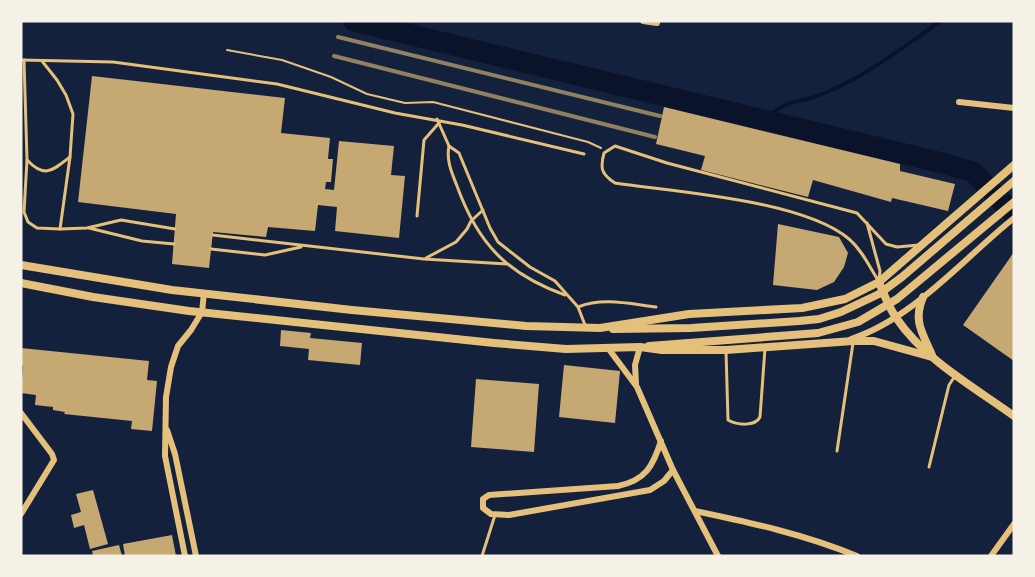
<svg xmlns="http://www.w3.org/2000/svg" width="1035" height="577" viewBox="0 0 1035 577" font-family="Overpass,sans-serif">
<rect width="100%" height="100%" fill="#14213d"/>
<g fill="none" stroke-linecap="round" stroke-linejoin="round">
<path stroke="#0b132b" stroke-width="4" d="M766 121C781 101 792 104 814 97 857 83 903 47 941 21"/>
<path stroke="#0b132b" stroke-width="21" d="M354 21 946 164 973 172 1014 214"/>
</g>
<g fill="#c6a872">
<path d="M92 76 285 98 281 133 330 138 328 159H333L331 182H326L325 189 334 190 339 141 394 146 391 175 405 176 399 238 335 231 337 207 318 205 315 231 268 227 266 237 213 232 209 268 172 264 176 214 78 202Z"/>
<path d="M664 107 900 164V171L955 184 948 211 892 198 891 202 813 180 808 197 701 170 705 156 656 144Z"/>
<path d="M778 224 839 237 848 253 844 267 834 282 817 290 773 285Z"/>
<path d="M1014 252V361L963 325Z"/>
<path d="M281 330 311 333 310 338 362 343 360 365 308 360 309 349 280 346Z"/>
<path d="M21 348 149 361 147 380 157 381 152 431 131 429 132 421 64 414 65 412 53 410V407L35 405 36 395 21 393 23 366H21Z"/>
<path d="M564 365 620 371 615 423 559 417Z"/>
<path d="M476 379 539 384 534 452 471 447Z"/>
<path d="M93 490 108 544 90 549 84 525 74 528 71 515 81 512 76 494Z"/>
<path d="M172 535 176 556H125L123 544Z"/>
<path d="M119 545 122 556H93L92 551Z"/>
</g>
<g fill="none" stroke-linecap="round" stroke-linejoin="round">
<path stroke="#e5c07b" stroke-width="2" d="M227 50 282 60 331 77 367 94 405 103 433 102 588 142 601 148"/>
<g stroke="#e5c07b" stroke-width="3">
<path d="M21 60 113 62 277 84 395 113 462 125 584 154"/>
<path d="M24 60 27 160 24 212 28 222 37 228 60 229 70 157 73 114 66 95 57 80 42 61"/>
<path d="M437 119 449 146 459 153 490 228 498 242 530 267 555 281 578 307 585 325"/>
<path d="M449 146C446 161 452 173 457 186 478 244 507 274 565 295"/>
<path d="M27 160C45 179 53 170 70 157"/>
<path d="M417 216 424 140 439 123"/>
<path d="M867 223 880 271 879 280"/>
<path d="M89 228 142 241 174 244"/>
<path d="M60 229 87 228 121 220 175 229"/>
<path d="M213 235 424 259 507 264"/>
<path d="M211 249 265 255 301 247"/>
<path d="M426 258 456 242 467 229 471 221 483 210"/>
<path d="M878 280C869 266 862 250 849 239 803 200 676 192 615 183 601 174 600 168 604 153L615 146 667 163 857 213 886 244 897 247 919 245"/>
<path d="M578 307C603 297 630 304 656 307"/>
<path d="M726 351 728 420C737 425 755 427 760 417L765 348"/>
<path d="M837 451 853 343"/>
<path d="M929 467 949 385 955 376"/>
<path d="M482 556 495 515"/>
</g>
<g stroke="#e5c07b" stroke-width="6">
<path d="M643 21 657 23"/>
<path d="M959 102 1014 108"/>
<path d="M851 339C913 319 964 258 1014 218"/>
<path d="M608 348 637 387 673 470 718 556"/>
<path d="M636 384 635 365 640 347"/>
<path d="M21 413 52 454 54 460 21 514"/>
<path d="M167 430 175 454 196 556"/>
<path d="M661 441C653 466 646 480 618 486L489 495 483 499V508L491 514 509 515 650 490 664 481 673 470"/>
<path d="M695 511C752 523 803 534 857 556"/>
<path d="M185 556 165 456 166 397 171 367 178 346 191 330 202 312 204 293"/>
<path d="M991 556 1014 524"/>
</g>
<g stroke="#e5c07b" stroke-width="8">
<path d="M879 282 1014 165"/>
<path d="M613 329 691 328 799 321 819 319 841 312 879 294 902 277 1014 181"/>
<path d="M649 346 818 333 858 322 897 299 1014 202"/>
</g>
<g stroke="#e5c07b" stroke-width="8">
<path d="M21 265 172 290 352 310 526 326 600 328 689 314 802 308 845 299 879 282C884 295 889 308 897 319 925 360 974 387 1014 416"/>
<path d="M21 283 93 297 189 311 494 343 566 349 640 347 662 350H726L853 341H874L932 357"/>
<path d="M923 297C913 321 922 332 932 355"/>
</g>
<g stroke="#918062" stroke-width="4">
<path d="M338 37 660 116"/>
<path d="M334 56 655 137"/>
</g>
</g>
<rect width="1035" height="577" fill="none" stroke="#f6f1e7" stroke-width="45"/>
</svg>
